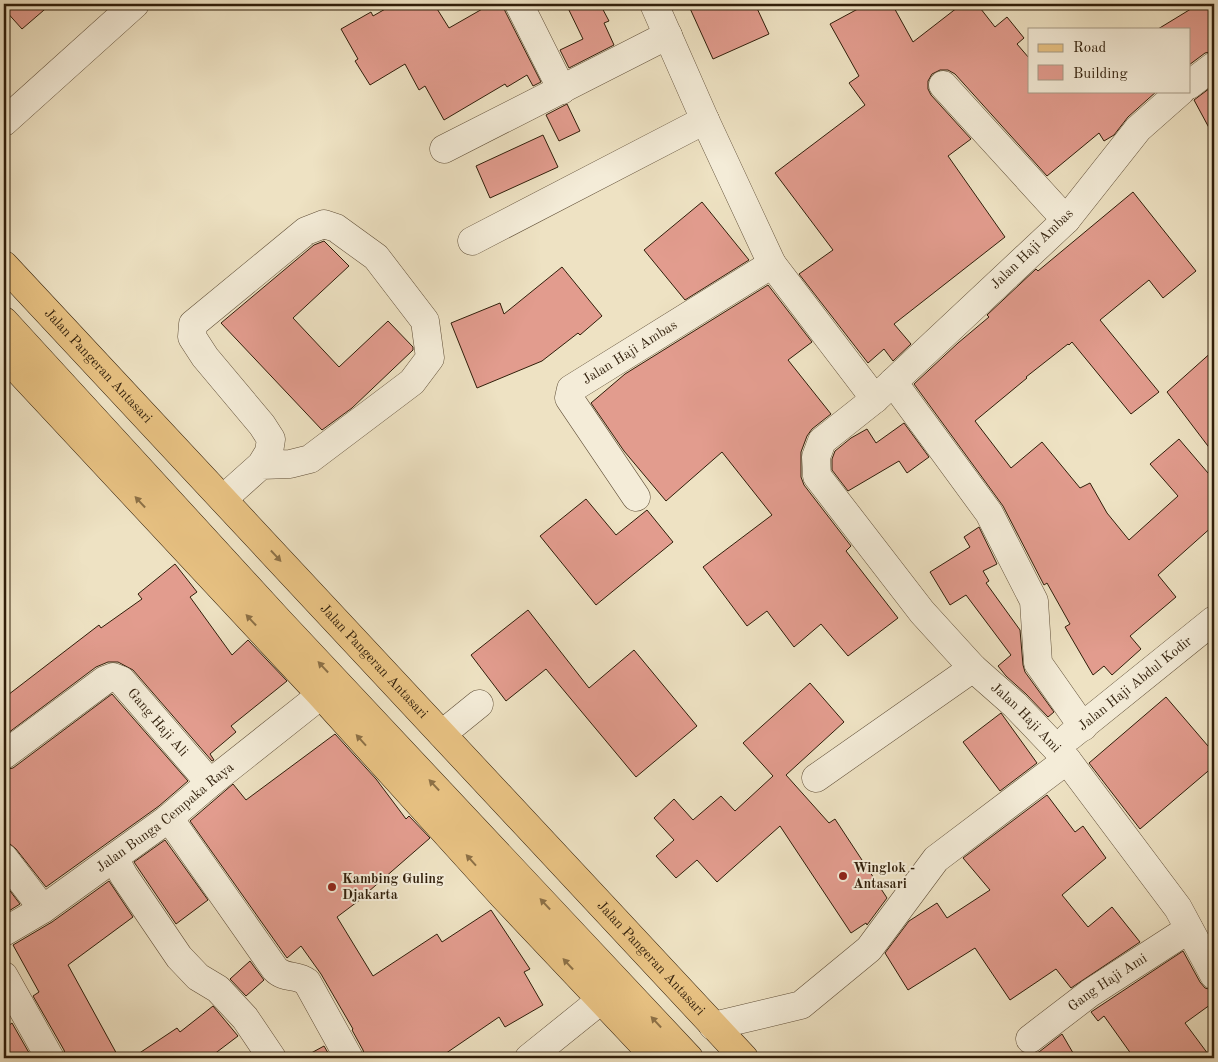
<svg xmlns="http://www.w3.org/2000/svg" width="1218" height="1062" viewBox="0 0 1218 1062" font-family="'Old Standard TT',serif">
<rect width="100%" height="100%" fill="#eee2c3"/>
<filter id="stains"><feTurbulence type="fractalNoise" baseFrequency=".004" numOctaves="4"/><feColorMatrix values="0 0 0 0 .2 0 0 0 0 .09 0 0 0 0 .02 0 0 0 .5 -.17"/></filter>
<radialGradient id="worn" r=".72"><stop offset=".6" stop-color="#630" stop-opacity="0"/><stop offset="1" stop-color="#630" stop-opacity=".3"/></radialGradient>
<g fill="#e29c8e" stroke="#301e0a">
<path d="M4 4H51L22 29 4 9Z"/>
<path d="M394 4H434L449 28 491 4H503L505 11 541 82 533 86 527 75 507 87 505 84 444 120 425 86 419 90 405 64 370 85 355 61 358 59 341 29 371 12 373 16Z"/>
<path d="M566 4H600L609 21 604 23 614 45 569 68 560 50 583 39Z"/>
<path d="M688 4H755L769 34 713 59Z"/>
<path d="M867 4H892L913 42 962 4H977L995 27 1007 17 1024 38 1017 44 1029 58V91H1157L1128 117 1114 135 1104 141 1099 133 1047 176 955 74 948 70H940L932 74 928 81V89L931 95 971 139 948 156 1005 237 894 324 911 344 893 361 884 349 868 363 799 274 833 250 775 173 865 105 849 83 859 76 830 24Z"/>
<path d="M1199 4H1214V51L1205 53 1189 65V29H1158Z"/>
<path d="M1214 85V137L1194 100Z"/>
<path d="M567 104 580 131 559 141 546 115Z"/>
<path d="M543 135 558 167 490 198 476 166Z"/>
<path d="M1133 192 1196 271 1163 298 1149 280 1100 320 1159 392 1131 414 1072 342 1069 345 1068 344 1026 377 1027 378 975 421 1011 468 1042 442 1080 488 1090 483 1107 513 1129 540 1178 496 1150 464 1179 439 1214 480V525L1158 575 1176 597 1130 636 1141 649 1112 675 1104 666 1093 675 1065 627 1070 624 1047 583 1044 585 1003 506 914 384 958 343 989 317 987 315 1036 269 1038 271Z"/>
<path d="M702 202 749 260 685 300 644 250Z"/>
<path d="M324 241 349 266 293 318 339 367 388 321 413 347V350L352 408 322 430 221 323 314 245Z"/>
<path d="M562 267 602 316 580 335 578 333 542 361 477 388 451 323 500 303 504 314Z"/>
<path d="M768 285 812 342 788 360 831 414 812 429 807 436 801 452V477L804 485 851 546 846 551 898 618 848 656 821 624 794 647 767 611 747 626 703 567 772 515 722 452 666 501 624 451 591 403 625 374Z"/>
<path d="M1214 350V454L1167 392Z"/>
<path d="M904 423 929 457 907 473 899 461 848 491 832 470V459L835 451 851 438 867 429 876 443Z"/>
<path d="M586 499 616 535 647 510 673 542 596 605 540 536Z"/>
<path d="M979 527 997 564 983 571 989 581 986 583 1020 630 1023 665 1025 672 1054 712 1048 717 1026 694 1006 676 998 666 1011 655 966 595 950 605 930 572 970 547 964 537Z"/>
<path d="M175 564 197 592 190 597 232 655 248 640 287 681 231 726 236 732 210 754 214 760 212 761 133 670 118 662H108L96 667 4 736V698L99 625 101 628 142 599 138 594Z"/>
<path d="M528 610 589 688 634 650 697 726 636 777 546 669 506 701 471 655Z"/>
<path d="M810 683 844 722 786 775 829 823 835 819 887 898 867 925 866 923 851 933 780 826 717 882 697 860 676 878 656 856 674 840 654 818 674 799 693 820 721 796 735 811 773 776 743 743Z"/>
<path d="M112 694 188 781 159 806 46 887 16 849 10 844 4 843V770L13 768Z"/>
<path d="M1166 697 1214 753V766L1140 829 1089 763Z"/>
<path d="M1001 713 1037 763 1000 791 963 742Z"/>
<path d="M335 734 376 779 406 819 409 816 430 838 368 892 369 893 337 917 373 976 437 934 442 942 491 910 530 969 524 972 543 1005 505 1027 499 1017 439 1058H365L363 1050 352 1030 353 1029 321 974 301 946 287 958 190 821 233 784 246 800Z"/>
<path d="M1047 795 1075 832 1083 826 1106 858 1062 895 1088 927 1112 907 1140 942 1071 988 1056 969 1010 1000 975 948 908 990 885 953 909 921 937 903 947 918 990 890 963 858Z"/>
<path d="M165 840 208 900 176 924 134 862Z"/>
<path d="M109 881 133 917 68 965 119 1058H66L64 1050 33 996 39 992 13 945 52 922Z"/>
<path d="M4 883 20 904 4 914Z"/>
<path d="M1183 951 1200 982 1205 988 1212 990 1214 993V1002L1185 1023 1211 1058H1134L1104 1016 1098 1021 1091 1012Z"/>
<path d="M250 961 264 980 246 996 230 979Z"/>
<path d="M213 1006 238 1036 209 1058H132L177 1028 180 1032Z"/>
<path d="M12 1023 32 1058H4V1029Z"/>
<path d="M1062 1034 1076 1058H1012L1022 1052 1032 1054 1039 1052Z"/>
<path d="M324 1046 331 1058H302Z"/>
</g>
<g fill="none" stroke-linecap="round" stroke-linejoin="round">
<g stroke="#604f38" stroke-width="29">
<g id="minor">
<path d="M519 4 562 90"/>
<path d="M654 4 705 120 772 264 875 399"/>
<path d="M943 85 1066 220"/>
<path d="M1189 85 1214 66"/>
<path id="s1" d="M1181 91 1138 129 1066 220 875 399 822 441 816 457 817 476 922 612 973 668 1015 705 1056 748 1067 760 1178 908 1214 975"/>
<path d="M4 122 135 4"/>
<path d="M444 149 668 35"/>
<path d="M472 241 705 120"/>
<path d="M893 382 989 513 1034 601 1038 663 1083 727"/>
<path id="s2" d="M636 497 569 398 571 389 772 264"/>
<path d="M223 499 261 465 269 452 271 439 262 425 205 357 192 337 193 324 306 231 324 224 336 228 376 257 425 321 430 358 412 382 310 459 290 464 261 465"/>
<path d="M442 734 479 704"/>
<path id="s3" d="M1069 737 1214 620"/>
<path id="s4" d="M4 755 105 680 113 677 121 680 210 783"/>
<path d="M816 778 973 668"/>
<path d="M169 818 275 969C284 979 297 974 307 982L349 1058"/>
<path d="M4 858 43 909"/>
<path d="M114 858 124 876 179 957 198 977 218 989 245 1018 272 1058"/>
<path id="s5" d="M4 932 43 909 169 818 210 783 321 695"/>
<path d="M4 976 50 1058"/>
<path d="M713 1026 801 1005 869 949 936 859 1067 760"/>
<path id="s6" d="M1030 1039 1090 993 1189 929"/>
<path d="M529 1058 601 1000"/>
</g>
</g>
<g stroke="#301e0a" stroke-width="29">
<g id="major">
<path id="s7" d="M4 265 744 1058"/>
<path d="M4 321 279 621 689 1058"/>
<path d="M4 355 321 695 503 896 656 1058"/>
</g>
</g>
<use href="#minor" stroke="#f4ecd8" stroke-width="28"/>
<use href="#major" stroke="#e7c182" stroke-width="28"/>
</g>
<defs><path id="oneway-solid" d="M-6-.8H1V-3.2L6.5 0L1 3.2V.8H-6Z" transform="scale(1.25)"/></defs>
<g fill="#8c7046">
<use href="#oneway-solid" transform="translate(140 502) rotate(-133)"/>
<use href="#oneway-solid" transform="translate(276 556) rotate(47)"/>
<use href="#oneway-solid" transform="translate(251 620) rotate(-133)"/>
<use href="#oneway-solid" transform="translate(323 667) rotate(-133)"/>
<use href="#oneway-solid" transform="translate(361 740) rotate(-132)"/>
<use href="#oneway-solid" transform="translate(434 785) rotate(-133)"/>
<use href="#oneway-solid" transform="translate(471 860) rotate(-132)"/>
<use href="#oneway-solid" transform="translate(545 904) rotate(-133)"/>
<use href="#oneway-solid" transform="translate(568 964) rotate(-133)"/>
<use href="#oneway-solid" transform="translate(656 1022) rotate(-133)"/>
</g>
<g fill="#8f2418" stroke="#f4ecd8" stroke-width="2">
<circle cx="843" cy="876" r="5"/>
<circle cx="332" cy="887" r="5"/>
</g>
<g text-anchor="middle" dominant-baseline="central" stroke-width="4" stroke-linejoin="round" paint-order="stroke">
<g font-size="14" fill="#301e0a" stroke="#f4ecd8">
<text transform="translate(1032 249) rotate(-44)">Jalan Haji Ambas</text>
<text stroke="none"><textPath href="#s2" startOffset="198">Jalan Haji Ambas</textPath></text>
<text stroke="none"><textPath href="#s7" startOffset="138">Jalan Pangeran Antasari</textPath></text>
<text stroke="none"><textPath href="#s7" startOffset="542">Jalan Pangeran Antasari</textPath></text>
<text stroke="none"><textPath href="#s3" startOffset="85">Jalan Haji Abdul Kodir</textPath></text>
<text stroke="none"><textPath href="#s1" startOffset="859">Jalan Haji Ami</textPath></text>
<text stroke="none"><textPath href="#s4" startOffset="199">Gang Haji Ali</textPath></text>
<text stroke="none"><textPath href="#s5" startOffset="198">Jalan Bunga Cempaka Raya</textPath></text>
<text stroke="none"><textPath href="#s7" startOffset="948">Jalan Pangeran Antasari</textPath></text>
<text stroke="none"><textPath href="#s6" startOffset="96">Gang Haji Ami</textPath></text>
</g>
<g font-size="14" font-weight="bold" fill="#301e0a" stroke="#f4ecd8" text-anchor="start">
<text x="853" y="868">Winglok -<tspan x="853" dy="16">Antasari</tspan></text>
<text x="342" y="879">Kambing Guling<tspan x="342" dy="16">Djakarta</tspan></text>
</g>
</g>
<rect width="1218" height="1062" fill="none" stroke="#eee2c3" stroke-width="20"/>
<rect x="5" y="5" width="1208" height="1052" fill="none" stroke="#301e0a" stroke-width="2.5"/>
<rect x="10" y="10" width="1198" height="1042" fill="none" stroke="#301e0a"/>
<rect x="1028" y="28" width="162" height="65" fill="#f4ecd8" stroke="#a69a86"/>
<rect x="1038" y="44" width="25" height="8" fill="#e7c182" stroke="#a69a86"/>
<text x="1073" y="52" font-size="15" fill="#301e0a">Road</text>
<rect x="1038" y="65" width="25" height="15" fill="#e29c8e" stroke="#a69a86"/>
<text x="1073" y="78" font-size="15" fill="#301e0a">Building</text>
<rect width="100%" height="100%" filter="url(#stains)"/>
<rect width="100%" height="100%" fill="url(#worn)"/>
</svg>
